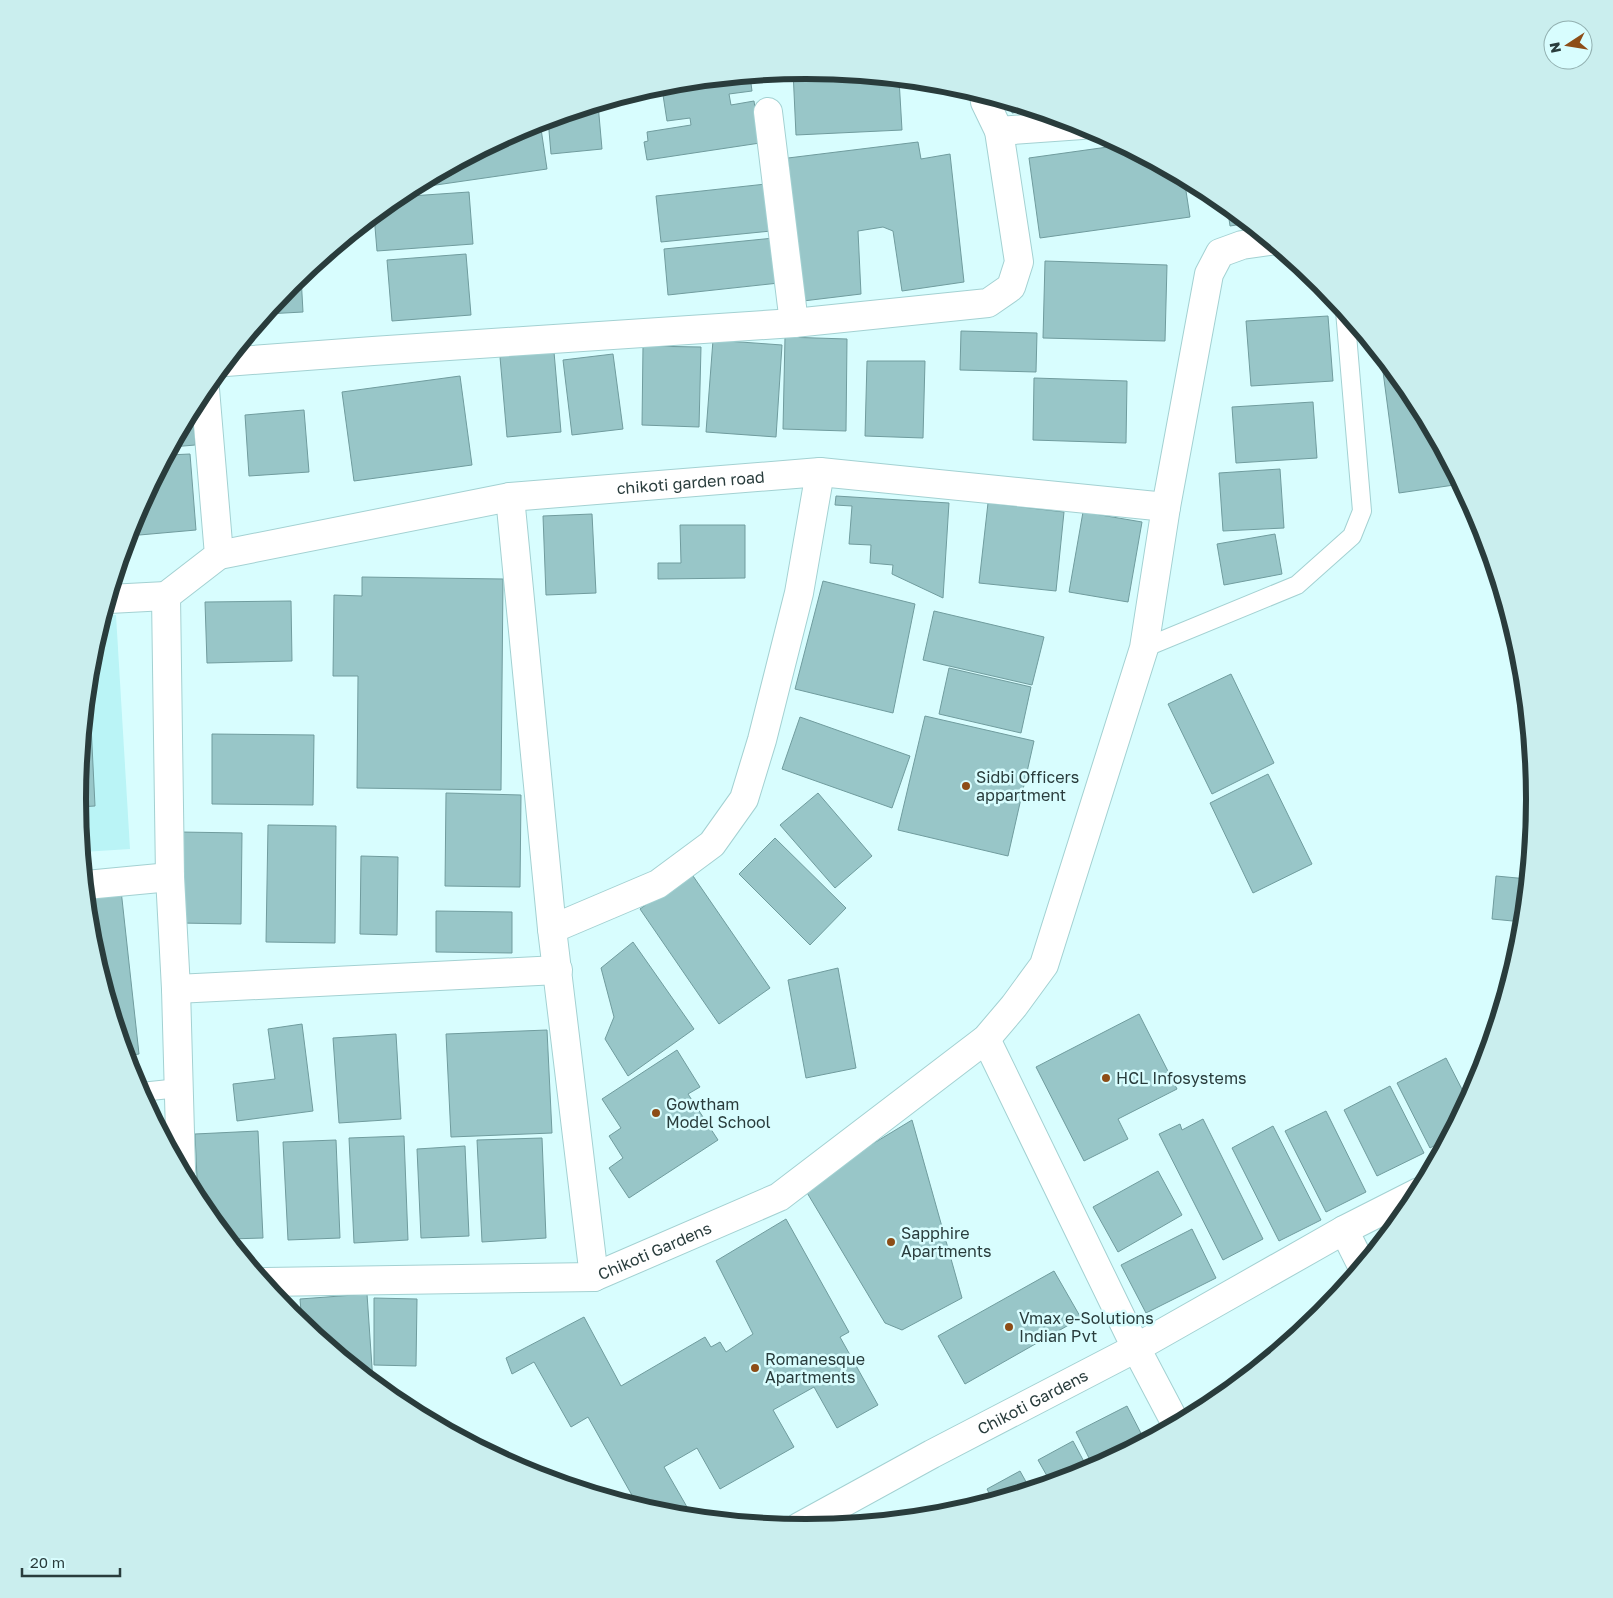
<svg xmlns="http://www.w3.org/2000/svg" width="1613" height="1598" viewBox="0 0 1613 1598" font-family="'Golos Text',sans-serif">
<rect width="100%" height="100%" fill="#d8fdfe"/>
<path fill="#baf4f6" d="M104 615H116L130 849 83 852 78 799 92 657Z"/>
<g fill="#98c6c8" stroke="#709c9e">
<path d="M807 70 899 79 902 130 796 135 793 71Z"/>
<path d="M750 76 752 91 729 94 731 105 754 101 760 143 647 160 644 142 648 141 647 132 691 125 690 118 667 121 663 95 642 98 641 91 665 84Z"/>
<path d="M1011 103 1034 110 1012 113Z"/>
<path d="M598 104 602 149 551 154 548 119Z"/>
<path d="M540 122 547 169 429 186 428 179 528 125Z"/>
<path d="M918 142 921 159 950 154 964 282 902 291 893 231 883 227 858 231 861 294 803 301 788 158Z"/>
<path d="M1122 145 1184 178 1190 217 1040 238 1029 158Z"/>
<path d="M766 184 771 231 661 242 656 196Z"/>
<path d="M469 192 473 244 377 251 374 215 396 197Z"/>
<path d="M1227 205 1249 223 1230 226Z"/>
<path d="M774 238 779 283 668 295 664 249Z"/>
<path d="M466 254 471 315 392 321 387 260Z"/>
<path d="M1045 261 1167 265 1165 341 1043 338Z"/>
<path d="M301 276 303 312 266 314 291 283Z"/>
<path d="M1328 316 1333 381 1251 386 1246 321Z"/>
<path d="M961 331 1037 333 1036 372 960 370Z"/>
<path d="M785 337 847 339 846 431 783 429Z"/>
<path d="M713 340 782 345 776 437 706 432Z"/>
<path d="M643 346 701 347 699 427 642 425Z"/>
<path d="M554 352 561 432 507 437 500 357Z"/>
<path d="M613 354 623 429 572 435 563 360Z"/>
<path d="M867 361H925L923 438 865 436Z"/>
<path d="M1387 363 1413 394 1461 484 1399 493 1382 364Z"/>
<path d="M460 376 472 465 354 481 342 392Z"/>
<path d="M1034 378 1127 381 1126 443 1033 440Z"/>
<path d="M1313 402 1317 458 1236 463 1232 407Z"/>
<path d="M193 408 195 445 172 447Z"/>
<path d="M304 410 309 472 249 476 245 415Z"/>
<path d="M190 454 196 530 128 536 133 520 168 455Z"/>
<path d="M1280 469 1284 528 1223 531 1219 473Z"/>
<path d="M836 496 949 503 943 598 892 574 893 565 870 563 871 545 849 544 852 506 835 505Z"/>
<path d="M988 503 1064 512 1056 591 979 583Z"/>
<path d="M1083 512 1142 522 1128 602 1069 592Z"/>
<path d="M592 514 596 593 546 595 543 516Z"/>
<path d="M680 525H745V578L658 579V563H681Z"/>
<path d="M1275 534 1282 574 1224 585 1217 544Z"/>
<path d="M362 577 503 579 501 790 357 788 358 676H333L334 595 362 596Z"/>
<path d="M823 581 915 604 893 713 795 689Z"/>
<path d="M291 601 292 661 207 663 205 602Z"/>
<path d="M934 611 1044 637 1032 685 923 660Z"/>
<path d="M949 668 1031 687 1021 733 939 714Z"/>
<path d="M1231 674 1274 763 1212 794 1168 704Z"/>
<path d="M89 684 95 806 78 807V799Z"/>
<path d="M925 716 1034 741 1008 856 898 830Z"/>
<path d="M800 717 910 756 892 808 782 769Z"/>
<path d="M212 734 314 735 313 805 212 804Z"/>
<path d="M1268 774 1312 864 1253 893 1210 803Z"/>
<path d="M446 793 521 795 520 887 445 886Z"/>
<path d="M818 793 872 856 835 888 780 825Z"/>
<path d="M268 825 336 826 335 943 266 942Z"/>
<path d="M180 832 242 833 241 924 179 923Z"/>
<path d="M775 838 846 908 810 945 739 874Z"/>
<path d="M361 856 398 857 397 935 360 934Z"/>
<path d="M691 873 770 988 719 1024 640 909Z"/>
<path d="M1496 876 1528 879 1523 922 1492 919Z"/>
<path d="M121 890 139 1054 126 1056 91 941 87 894Z"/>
<path d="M436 911 512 912V953L436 952Z"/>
<path d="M633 942 694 1029 628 1076 605 1039 614 1017 601 968Z"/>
<path d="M838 968 856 1068 806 1078 788 980Z"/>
<path d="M1139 1014 1177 1089 1118 1119 1128 1139 1084 1161 1036 1067Z"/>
<path d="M302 1024 313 1111 237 1121 233 1084 275 1079 268 1029Z"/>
<path d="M547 1030 552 1133 451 1137 446 1034Z"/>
<path d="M396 1034 401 1119 339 1123 333 1038Z"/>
<path d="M677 1050 700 1087 688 1094 718 1140 629 1198 609 1168 623 1158 609 1136 621 1128 602 1099Z"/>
<path d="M1446 1058 1468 1101 1447 1139 1430 1148 1397 1083Z"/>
<path d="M1484 1065 1480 1078 1476 1085 1471 1070Z"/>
<path d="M1390 1086 1424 1153 1377 1176 1344 1110Z"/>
<path d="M1326 1111 1366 1192 1326 1212 1285 1131Z"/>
<path d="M1203 1119 1263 1239 1223 1260 1159 1134 1180 1124 1182 1130Z"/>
<path d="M912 1120 962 1298 902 1330 885 1323 803 1186Z"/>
<path d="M1273 1126 1321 1220 1279 1241 1232 1148Z"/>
<path d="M258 1131 263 1238 229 1239 198 1200 195 1134Z"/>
<path d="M404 1136 408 1240 354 1243 349 1138Z"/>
<path d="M542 1138 546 1238 482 1242 477 1140Z"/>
<path d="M336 1140 340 1238 288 1240 283 1142Z"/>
<path d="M465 1146 469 1236 421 1238 417 1149Z"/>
<path d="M1158 1171 1182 1215 1118 1252 1093 1207Z"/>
<path d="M786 1219 849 1332 840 1337 878 1405 837 1428 814 1387 773 1410 794 1447 720 1489 697 1448 664 1467 687 1507 674 1515 664 1514 638 1506 588 1417 571 1427 534 1362 512 1374 506 1358 584 1317 621 1386 705 1337 711 1347 720 1342 726 1352 753 1334 716 1261Z"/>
<path d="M1192 1229 1216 1278 1146 1313 1121 1265Z"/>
<path d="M1054 1271 1081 1318 965 1384 938 1336Z"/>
<path d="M367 1294 373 1382 302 1323 300 1299Z"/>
<path d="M374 1298 417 1299 416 1366 374 1365Z"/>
<path d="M1127 1406 1145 1441 1094 1468 1076 1432Z"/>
<path d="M1073 1441 1089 1471 1051 1483 1038 1460Z"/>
<path d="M1020 1471 1030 1489 993 1501 987 1489Z"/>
<path d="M914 1510 918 1517 900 1519Z"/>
</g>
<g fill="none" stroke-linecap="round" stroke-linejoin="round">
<g stroke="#a3d1d2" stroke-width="20">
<g id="lane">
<path d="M1144 648 1297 585 1352 536 1362 511 1345 311"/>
<path d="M141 1092 179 1088"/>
</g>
</g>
<g stroke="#a3d1d2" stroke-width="30">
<g id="street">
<path d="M768 112 794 323"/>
<path d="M999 131 1082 125"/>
<path d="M226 362 373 351 794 323 988 303 1011 287 1019 262 999 131 985 102 984 95"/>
<path d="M510 497 552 929 594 1277"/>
<path id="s1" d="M219 555 510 497 820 472 1166 507"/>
<path d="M109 599 166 596"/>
<path d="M86 885 170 877"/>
<path d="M552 929 658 884 712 844 744 799 762 740 799 593 820 472"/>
<path d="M176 989 558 970"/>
<path d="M986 1039 1136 1348 1176 1424"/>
<path d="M181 1169 176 989 170 877 166 596 219 555 205 389"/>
<path d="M1344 1230 1362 1266"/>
<path id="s2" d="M265 1282 594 1277 779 1197 986 1039 1014 1006 1044 965 1144 648 1166 507 1209 274 1220 253 1242 245 1270 241"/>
<path id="s3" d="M799 1527 932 1454 1136 1348 1344 1230 1419 1192"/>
</g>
</g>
<use href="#lane" stroke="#fff" stroke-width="18"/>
<use href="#street" stroke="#fff" stroke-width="28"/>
</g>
<g fill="#8d4d17" stroke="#d8fdfe" stroke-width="2">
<circle cx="966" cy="786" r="5"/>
<circle cx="1106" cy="1078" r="5"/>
<circle cx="656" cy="1113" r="5"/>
<circle cx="891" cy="1242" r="5"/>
<circle cx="1009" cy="1327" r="5"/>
<circle cx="755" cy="1368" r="5"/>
</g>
<g text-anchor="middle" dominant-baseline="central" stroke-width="5" stroke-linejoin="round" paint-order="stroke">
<g font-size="16" fill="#293c3c" stroke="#d8fdfe">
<text stroke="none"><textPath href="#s1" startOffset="478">chikoti garden road</textPath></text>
<text stroke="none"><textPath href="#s2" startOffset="395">Chikoti Gardens</textPath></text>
<text stroke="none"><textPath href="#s3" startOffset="265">Chikoti Gardens</textPath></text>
</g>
<g font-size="16" fill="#293c3c" stroke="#d8fdfe" text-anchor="start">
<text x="976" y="777">Sidbi Officers<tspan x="976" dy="18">appartment</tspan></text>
<text x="1116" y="1078">HCL Infosystems</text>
<text x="666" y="1104">Gowtham<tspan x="666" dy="18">Model School</tspan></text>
<text x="901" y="1233">Sapphire<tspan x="901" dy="18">Apartments</tspan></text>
<text x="1019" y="1318">Vmax e-Solutions<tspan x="1019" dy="18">Indian Pvt</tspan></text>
<text x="765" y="1359">Romanesque<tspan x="765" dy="18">Apartments</tspan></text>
</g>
</g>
<path d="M0 0H1613V1598H0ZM86 799a720 720 0 1 1 1440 0a720 720 0 1 1-1440 0Z" fill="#caeeee" fill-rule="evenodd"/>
<path fill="none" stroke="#293c3c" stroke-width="6" d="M86 799a720 720 0 1 1 1440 0a720 720 0 1 1-1440 0Z"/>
<g transform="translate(1568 45) rotate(258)"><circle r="24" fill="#d8fdfe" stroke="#92b0b0"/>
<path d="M0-4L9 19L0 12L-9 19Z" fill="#8d4d17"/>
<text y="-8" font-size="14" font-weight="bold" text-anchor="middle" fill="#293c3c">N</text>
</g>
<path d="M22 1568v8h98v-8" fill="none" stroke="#293c3c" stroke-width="2.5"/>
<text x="30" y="1568" font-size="15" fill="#293c3c" stroke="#d8fdfe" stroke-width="4" paint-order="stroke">20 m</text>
</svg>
